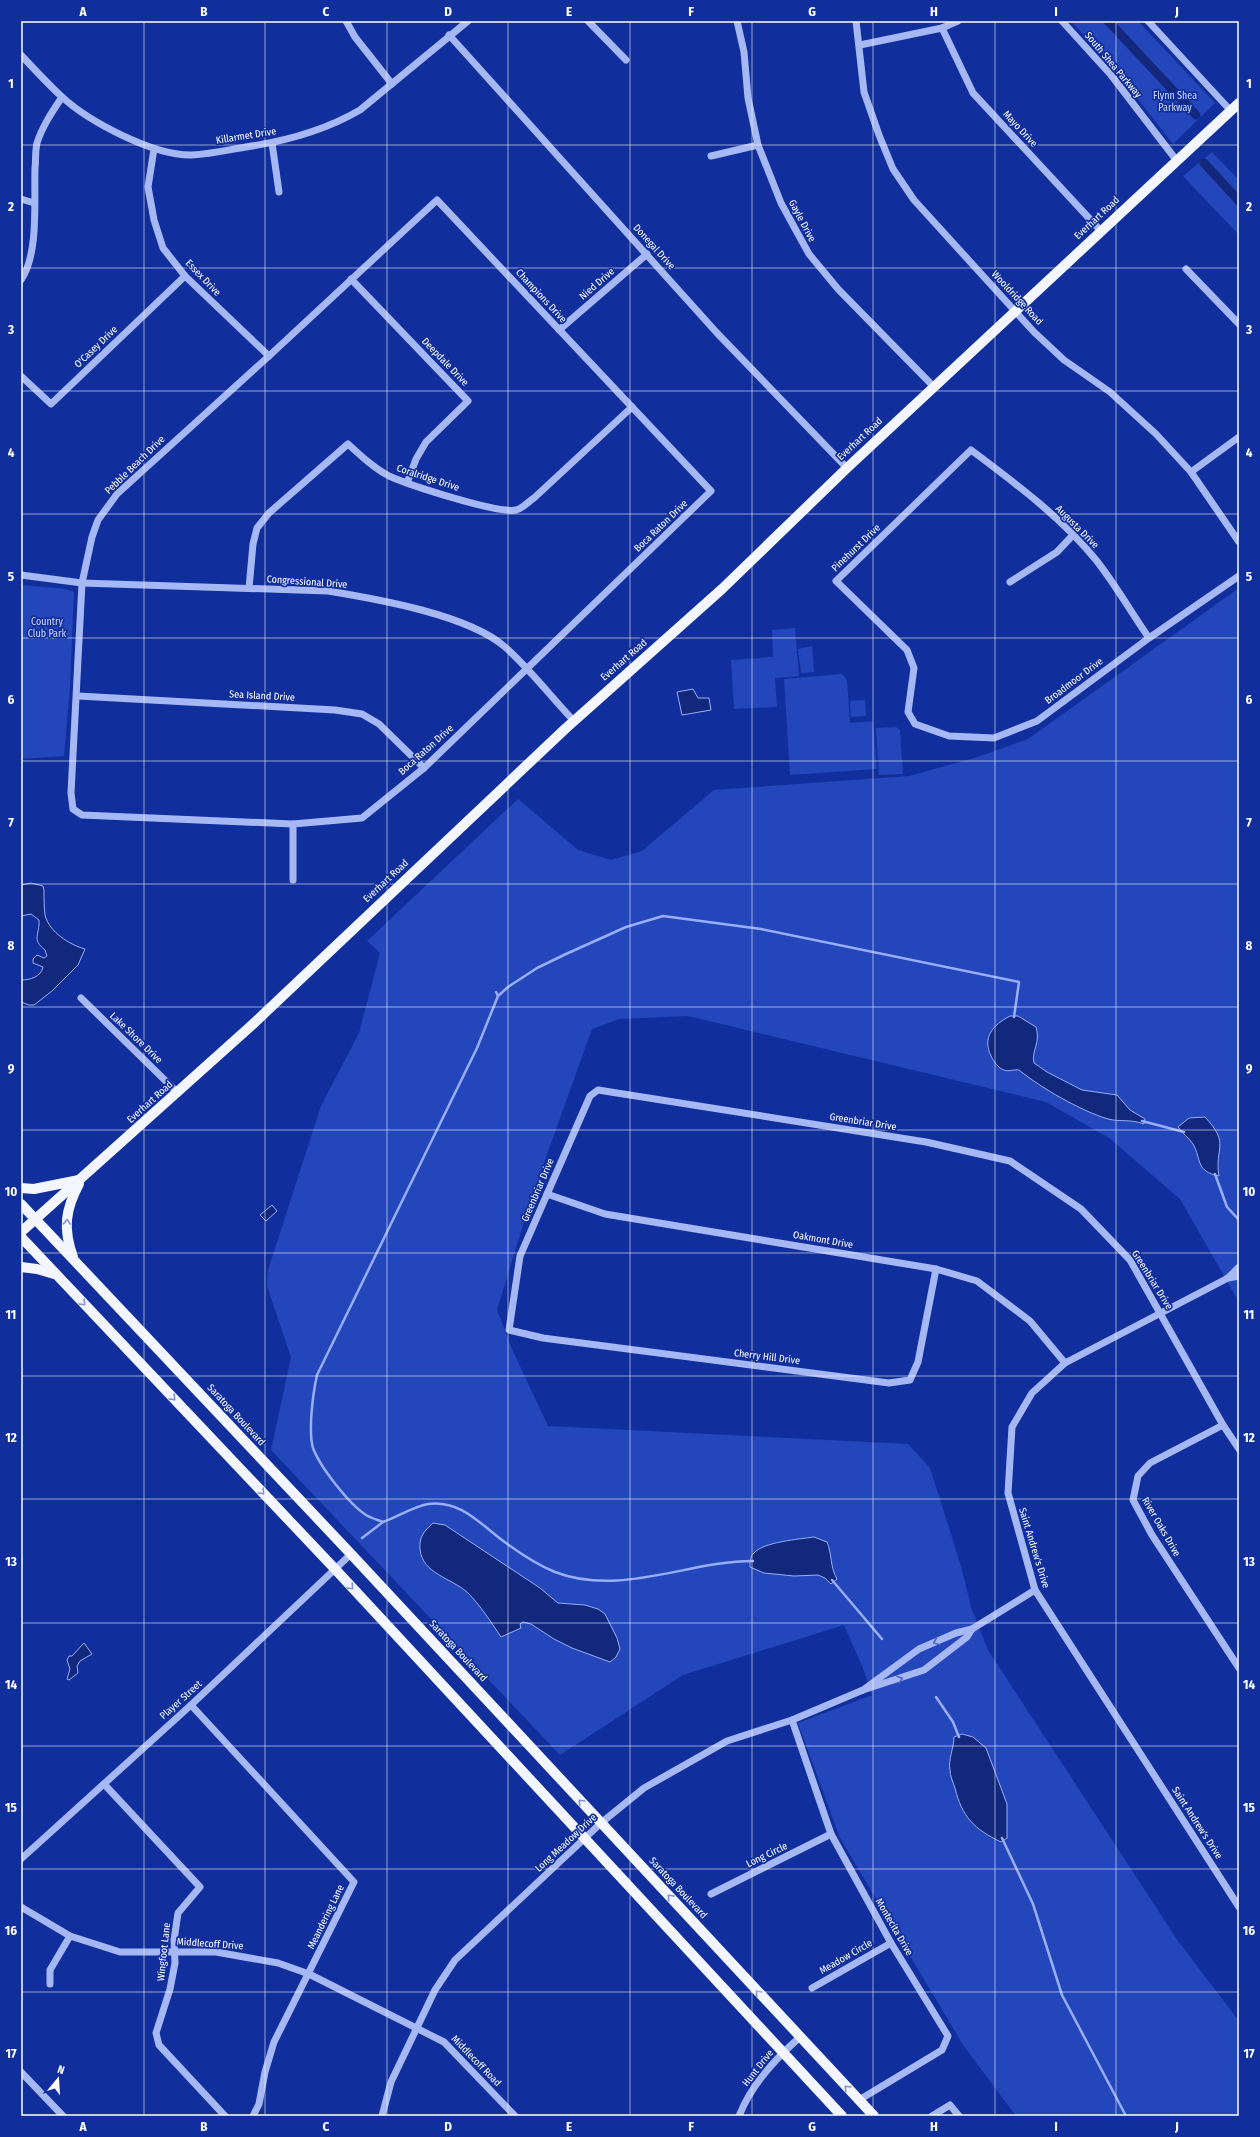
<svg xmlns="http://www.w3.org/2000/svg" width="1260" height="2137" viewBox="0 0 1260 2137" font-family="'Fira Sans Condensed',sans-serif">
<rect width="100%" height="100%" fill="#112f9c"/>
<g fill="#2446bb">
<path d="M1071 21H1138L1215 103 1173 144 1112 66Z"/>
<path d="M1212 152 1239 180V235L1183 176Z"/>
<path d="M21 585 66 589 74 592 70 686 64 756 21 759Z"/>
<path d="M1239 588V1302L1180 1199 1109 1138 1046 1102 688 1016 619 1019 592 1029 531 1199 497 1310 512 1349 548 1426 908 1444 930 1468 961 1566 971 1607 988 1650 1178 1941 1239 2021V2116H1016L963 2045 840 1838 798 1723 872 1695 863 1668 844 1625 683 1675 560 1755 271 1450 291 1357 267 1286 268 1270 321 1106 359 1033 380 953 367 941 518 799 578 850 611 860 642 851 714 790 909 776 978 757 1028 739Z"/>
<path d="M795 628 799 676 775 678 777 707 734 709 731 660 773 657 772 630Z"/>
<path d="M812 646 814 672 801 673 798 649Z"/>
<path d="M842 674 847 680 850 723 873 721 877 769 790 775 784 679Z"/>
<path d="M865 700 866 716 851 717 850 701Z"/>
<path d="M896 727 900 730 903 774 879 775 876 728Z"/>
</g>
<g fill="#11287d" stroke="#98aff8">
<path d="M693 689 698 698H709L711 710 682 715 677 692Z"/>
<path d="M31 883 43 886 44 890C44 898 44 907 45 915 49 932 70 945 85 949L78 965 52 991 34 1005H29L21 1002V980C30 980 41 977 43 967L33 963V959L37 955 44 958 47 956 45 950C31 939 40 935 39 920L31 914 21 916V885Z"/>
<path d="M1010 1016H1018L1036 1027C1041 1044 1031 1050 1034 1063L1047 1072 1082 1090 1117 1095 1130 1110 1145 1119 1144 1124C1131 1119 1120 1122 1108 1119 1081 1111 1041 1088 1019 1070 1014 1069 1008 1072 1004 1070 998 1068 994 1062 991 1056 982 1037 993 1025 1010 1016Z"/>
<path d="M1205 1117C1231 1145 1214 1147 1219 1176 1195 1171 1202 1160 1193 1144 1189 1138 1182 1133 1178 1127L1189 1118Z"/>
<path d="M272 1205 277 1211 266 1221 260 1215Z"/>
<path d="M433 1523 445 1525 540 1588 558 1603 585 1605 598 1609 605 1614 617 1638 620 1649 616 1657 610 1662 572 1648 554 1639 531 1624 523 1622 520 1624 521 1628 501 1637C491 1622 480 1605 468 1593 452 1578 422 1574 420 1549 419 1537 424 1531 433 1523Z"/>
<path d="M814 1537 827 1542C832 1554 830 1567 837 1579L831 1584 825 1578 818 1575 794 1576 764 1573 750 1567C750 1562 750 1556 754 1553 763 1542 800 1539 814 1537Z"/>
<path d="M84 1643 92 1654 80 1661 77 1666 78 1673 69 1680 67 1679 70 1669 67 1660 69 1656H72Z"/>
<path d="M962 1734 973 1737 986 1748 1007 1804V1838L1001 1842C974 1829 962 1817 955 1788 953 1782 950 1776 950 1770 948 1759 954 1748 954 1737Z"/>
</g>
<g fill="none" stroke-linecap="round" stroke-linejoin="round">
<g stroke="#98aff8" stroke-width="2.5">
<path d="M496 992 498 996 508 987 537 968 566 954 626 927 663 916 761 929 1019 982 1014 1017"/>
<path d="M498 996 477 1048 317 1375C313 1393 308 1431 313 1448 320 1467 349 1504 366 1515 371 1518 378 1520 383 1522 398 1517 412 1507 428 1504 461 1499 482 1526 506 1543 521 1554 538 1565 555 1572 620 1597 688 1561 753 1561"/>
<path d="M1142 1121 1184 1132"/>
<path d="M1215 1174 1227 1207 1239 1220"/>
<path d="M362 1538 383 1522"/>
<path d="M832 1580 882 1639"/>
<path d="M936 1697 953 1722 959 1737"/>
<path d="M1002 1838 1033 1904 1062 1995 1126 2116"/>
</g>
<g stroke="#11287d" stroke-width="9">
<path d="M1108 21 1196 115"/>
<path d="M1204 163 1239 201"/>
</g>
<g stroke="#a6b8f4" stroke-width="7">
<path d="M346 21 355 37 392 84"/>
<path d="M588 21 626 60"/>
<path d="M737 21 744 52 748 98 758 145 781 203 809 254 838 289 934 387"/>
<path d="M856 21 864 92 879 135 893 169 914 200 1034 332 1064 360 1110 392 1156 434 1191 472 1239 542"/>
<path d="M1062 21 1111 75 1177 161"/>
<path d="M1148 21 1231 111"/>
<path d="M942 28 973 93 1100 230"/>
<path d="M449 35 717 333 847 468"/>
<path d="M860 45 942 28 958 21"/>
<path d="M21 55C34 69 47 83 61 96 89 122 154 156 192 155 210 154 228 150 246 147 287 141 324 131 360 110L468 21"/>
<path d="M272 143 279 192"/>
<path d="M154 149 148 187 154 220 163 248 185 276 269 356"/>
<path d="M711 156 758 145"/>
<path d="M21 199 34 203"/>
<path d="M437 200 711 491 424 768 362 818 293 824 82 815 73 809 71 793 82 583 92 537 98 520 117 494 269 356Z"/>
<path d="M1186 269 1239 324"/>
<path d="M351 279 468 401 426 442 416 459 407 483"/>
<path d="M21 280C39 254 34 200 35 168 36 160 35 151 37 143 42 127 52 112 62 97"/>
<path d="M559 330 647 254"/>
<path d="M21 376 51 404 185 276"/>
<path d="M1191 472 1239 437"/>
<path d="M21 575 82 583 328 591C377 599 469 615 505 647 530 669 551 697 574 721"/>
<path d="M1010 582 1057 552 1073 535"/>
<path d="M249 588 253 544 257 528 269 513 348 444C361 456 374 468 389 476 409 485 498 514 516 510 522 509 529 501 534 498L632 407"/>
<path d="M1149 638C1131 612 1115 584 1096 560 1061 517 1015 483 971 450L836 581 907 650 914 668 908 712 915 724 949 736 994 738 1037 721 1149 638 1239 576"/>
<path d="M78 696 335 710 362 714 379 724 424 768"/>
<path d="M293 880V824"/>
<path d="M81 998 178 1093"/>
<path d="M547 1194 605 1214 936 1269 977 1281 1030 1321 1065 1363"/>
<path d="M1239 1267 1228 1278 1065 1363 1032 1393 1012 1427 1008 1493 1035 1590 1239 1907"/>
<path d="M936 1269 918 1362 910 1380 889 1383 543 1338 509 1330 520 1256 590 1096 598 1090 926 1142 1010 1161 1081 1209 1130 1260 1223 1425 1239 1449"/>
<path d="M1228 1278 1239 1276"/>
<path d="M1223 1425 1150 1463 1138 1476 1133 1500 1152 1535 1239 1668"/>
<path d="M863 1690 919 1649 956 1633 972 1629 1035 1590"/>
<path d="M191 1705 354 1882 274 2042 265 2072 259 2104 253 2116"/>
<path d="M792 1720 831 1834 891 1943 948 2036 942 2050 859 2100"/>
<path d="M104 1784 200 1887 178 1913 174 1940 175 1963 170 1989 156 2033 159 2045 225 2116"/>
<path d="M21 1859 191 1705 351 1554"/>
<path d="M711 1894 831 1834"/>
<path d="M21 1907 70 1936 120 1952H216L278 1963 309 1974 444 2042 515 2116"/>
<path d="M50 1984V1970L70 1936"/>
<path d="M812 1988 891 1943"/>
<path d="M21 2072 63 2116"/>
<path d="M382 2116 391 2082 435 1990 455 1960 601 1823 644 1788 727 1741 792 1720 863 1690 924 1670 967 1637 972 1629"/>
<path d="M739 2116C751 2085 775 2059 799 2038"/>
<path d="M932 2116 950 2105 959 2116"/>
</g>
<g stroke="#f3f5ff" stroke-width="10">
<path d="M21 1188 34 1189 79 1180"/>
<path d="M21 1204 351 1554 874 2116"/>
<path d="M21 1232 252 1025 565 729 722 589 847 468 1239 103"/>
<path d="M21 1237 335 1569 842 2116"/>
<path d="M73 1257C63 1229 65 1210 79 1184"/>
<path d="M21 1267 37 1269 54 1274"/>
</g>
</g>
<defs><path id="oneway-chevron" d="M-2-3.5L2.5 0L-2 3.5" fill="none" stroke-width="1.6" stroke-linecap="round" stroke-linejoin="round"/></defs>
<g stroke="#8292ce">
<use href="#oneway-chevron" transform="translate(67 1222) rotate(-88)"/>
<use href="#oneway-chevron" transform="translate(83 1303) rotate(47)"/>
<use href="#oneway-chevron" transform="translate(173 1398) rotate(47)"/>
<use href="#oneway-chevron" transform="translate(262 1492) rotate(47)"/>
<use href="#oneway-chevron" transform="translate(351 1587) rotate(47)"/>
<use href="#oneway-chevron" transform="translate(581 1802) rotate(-133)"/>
<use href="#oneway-chevron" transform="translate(670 1897) rotate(-133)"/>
<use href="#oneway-chevron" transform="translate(758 1993) rotate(-133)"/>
<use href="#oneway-chevron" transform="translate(847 2088) rotate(-134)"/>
</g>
<g stroke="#4d66bf">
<use href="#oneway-chevron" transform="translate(936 1642) rotate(157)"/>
<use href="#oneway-chevron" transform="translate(900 1679) rotate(-19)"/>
</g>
<path fill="none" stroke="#fff" stroke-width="1" stroke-opacity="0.55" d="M144 21V2116M265 21V2116M387 21V2116M508 21V2116M630 21V2116M752 21V2116M873 21V2116M995 21V2116M1116 21V2116M21 145H1239M21 268H1239M21 391H1239M21 514H1239M21 638H1239M21 761H1239M21 884H1239M21 1007H1239M21 1130H1239M21 1253H1239M21 1376H1239M21 1499H1239M21 1623H1239M21 1746H1239M21 1869H1239M21 1992H1239"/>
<g text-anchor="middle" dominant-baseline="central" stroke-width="3.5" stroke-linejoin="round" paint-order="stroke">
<g font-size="10" fill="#fff" stroke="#112f9c">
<text transform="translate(1113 65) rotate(50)">South Shea Parkway</text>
<text transform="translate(1020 129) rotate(47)">Mayo Drive</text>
<text transform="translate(246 136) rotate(-9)">Killarmet Drive</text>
<text transform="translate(1097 218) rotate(-43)">Everhart Road</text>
<text transform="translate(802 221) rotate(62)">Gayle Drive</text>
<text transform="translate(654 247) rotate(48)">Donegal Drive</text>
<text transform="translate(203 278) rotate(46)">Essex Drive</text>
<text transform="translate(597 284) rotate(-41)">Nied Drive</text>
<text transform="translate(541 296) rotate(47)">Champions Drive</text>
<text transform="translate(1017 298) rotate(47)">Wooldridge Road</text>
<text transform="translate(96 347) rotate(-44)">O'Casey Drive</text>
<text transform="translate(445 362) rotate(46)">Deepdale Drive</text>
<text transform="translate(860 439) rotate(-43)">Everhart Road</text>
<text transform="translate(135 465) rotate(-44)">Pebble Beach Drive</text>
<text transform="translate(428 478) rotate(18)">Coralridge Drive</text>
<text transform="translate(661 526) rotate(-44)">Boca Raton Drive</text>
<text transform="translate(1077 527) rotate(45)">Augusta Drive</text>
<text transform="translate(856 548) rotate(-44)">Pinehurst Drive</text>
<text transform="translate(307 582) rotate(4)">Congressional Drive</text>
<text transform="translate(624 660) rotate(-41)">Everhart Road</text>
<text transform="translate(1074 681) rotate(-37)">Broadmoor Drive</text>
<text transform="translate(262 696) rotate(3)">Sea Island Drive</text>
<text transform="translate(426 750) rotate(-42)">Boca Raton Drive</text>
<text transform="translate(386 881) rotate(-43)">Everhart Road</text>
<text transform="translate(136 1038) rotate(44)">Lake Shore Drive</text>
<text transform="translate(150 1102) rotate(-42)">Everhart Road</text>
<text transform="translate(863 1122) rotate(9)">Greenbriar Drive</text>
<text transform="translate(538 1190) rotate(-67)">Greenbriar Drive</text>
<text transform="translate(823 1240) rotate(10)">Oakmont Drive</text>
<text transform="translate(1152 1280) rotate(58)">Greenbriar Drive</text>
<text transform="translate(767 1357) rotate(7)">Cherry Hill Drive</text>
<text transform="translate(236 1415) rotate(47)">Saratoga Boulevard</text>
<text transform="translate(1161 1527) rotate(60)">River Oaks Drive</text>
<text transform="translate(1034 1548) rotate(73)">Saint Andrew's Drive</text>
<text transform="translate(458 1651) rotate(47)">Saratoga Boulevard</text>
<text transform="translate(181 1700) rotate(-42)">Player Street</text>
<text transform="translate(1197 1823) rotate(57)">Saint Andrew's Drive</text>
<text transform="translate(566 1843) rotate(-43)">Long Meadow Drive</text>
<text transform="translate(767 1855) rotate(-26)">Long Circle</text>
<text transform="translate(678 1888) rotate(47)">Saratoga Boulevard</text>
<text transform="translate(326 1917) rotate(-64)">Meandering Lane</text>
<text transform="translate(894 1927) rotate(60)">Montecita Drive</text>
<text transform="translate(210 1944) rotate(4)">Middlecoff Drive</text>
<text transform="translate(164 1952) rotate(-84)">Wingfoot Lane</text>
<text transform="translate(846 1957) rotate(-30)">Meadow Circle</text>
<text transform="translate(476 2061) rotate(46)">Middlecoff Road</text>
<text transform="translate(758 2068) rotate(-52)">Hunt Drive</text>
</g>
<g font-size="10" fill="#cedafe" stroke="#112f9c">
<text x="1175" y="96">Flynn Shea<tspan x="1175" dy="12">Parkway</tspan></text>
<text x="47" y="622">Country<tspan x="47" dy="12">Club Park</tspan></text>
</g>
</g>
<rect width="1260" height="2137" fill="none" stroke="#112f9c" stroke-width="44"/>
<g transform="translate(58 2079) rotate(18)" stroke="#112f9c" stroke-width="3" paint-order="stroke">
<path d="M0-3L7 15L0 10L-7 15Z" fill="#ffffff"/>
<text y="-6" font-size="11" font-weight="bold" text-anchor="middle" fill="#ffffff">N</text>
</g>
<rect x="22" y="22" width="1216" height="2093" fill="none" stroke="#fff" stroke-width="1.5"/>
<g font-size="13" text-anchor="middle" font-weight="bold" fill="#fff">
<text x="83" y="16">A</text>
<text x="204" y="16">B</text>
<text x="326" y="16">C</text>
<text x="448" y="16">D</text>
<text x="569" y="16">E</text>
<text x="691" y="16">F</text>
<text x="812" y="16">G</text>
<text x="934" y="16">H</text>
<text x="1056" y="16">I</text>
<text x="1177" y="16">J</text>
<text x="11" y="88">1</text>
<text x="1249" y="88">1</text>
<text x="11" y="211">2</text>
<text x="1249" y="211">2</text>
<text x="11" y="334">3</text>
<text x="1249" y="334">3</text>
<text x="11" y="457">4</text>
<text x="1249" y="457">4</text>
<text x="11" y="581">5</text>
<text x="1249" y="581">5</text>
<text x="11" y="704">6</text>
<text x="1249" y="704">6</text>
<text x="11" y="827">7</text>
<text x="1249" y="827">7</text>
<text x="11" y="950">8</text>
<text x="1249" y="950">8</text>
<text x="11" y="1073">9</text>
<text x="1249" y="1073">9</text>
<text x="11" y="1196">10</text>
<text x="1249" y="1196">10</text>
<text x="11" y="1319">11</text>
<text x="1249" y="1319">11</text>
<text x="11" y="1442">12</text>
<text x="1249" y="1442">12</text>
<text x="11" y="1566">13</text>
<text x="1249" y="1566">13</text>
<text x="11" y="1689">14</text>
<text x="1249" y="1689">14</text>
<text x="11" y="1812">15</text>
<text x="1249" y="1812">15</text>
<text x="11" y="1935">16</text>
<text x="1249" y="1935">16</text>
<text x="11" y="2058">17</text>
<text x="1249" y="2058">17</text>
<text x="83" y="2131">A</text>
<text x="204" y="2131">B</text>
<text x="326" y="2131">C</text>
<text x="448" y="2131">D</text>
<text x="569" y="2131">E</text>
<text x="691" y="2131">F</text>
<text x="812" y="2131">G</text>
<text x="934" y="2131">H</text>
<text x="1056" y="2131">I</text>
<text x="1177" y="2131">J</text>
</g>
</svg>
